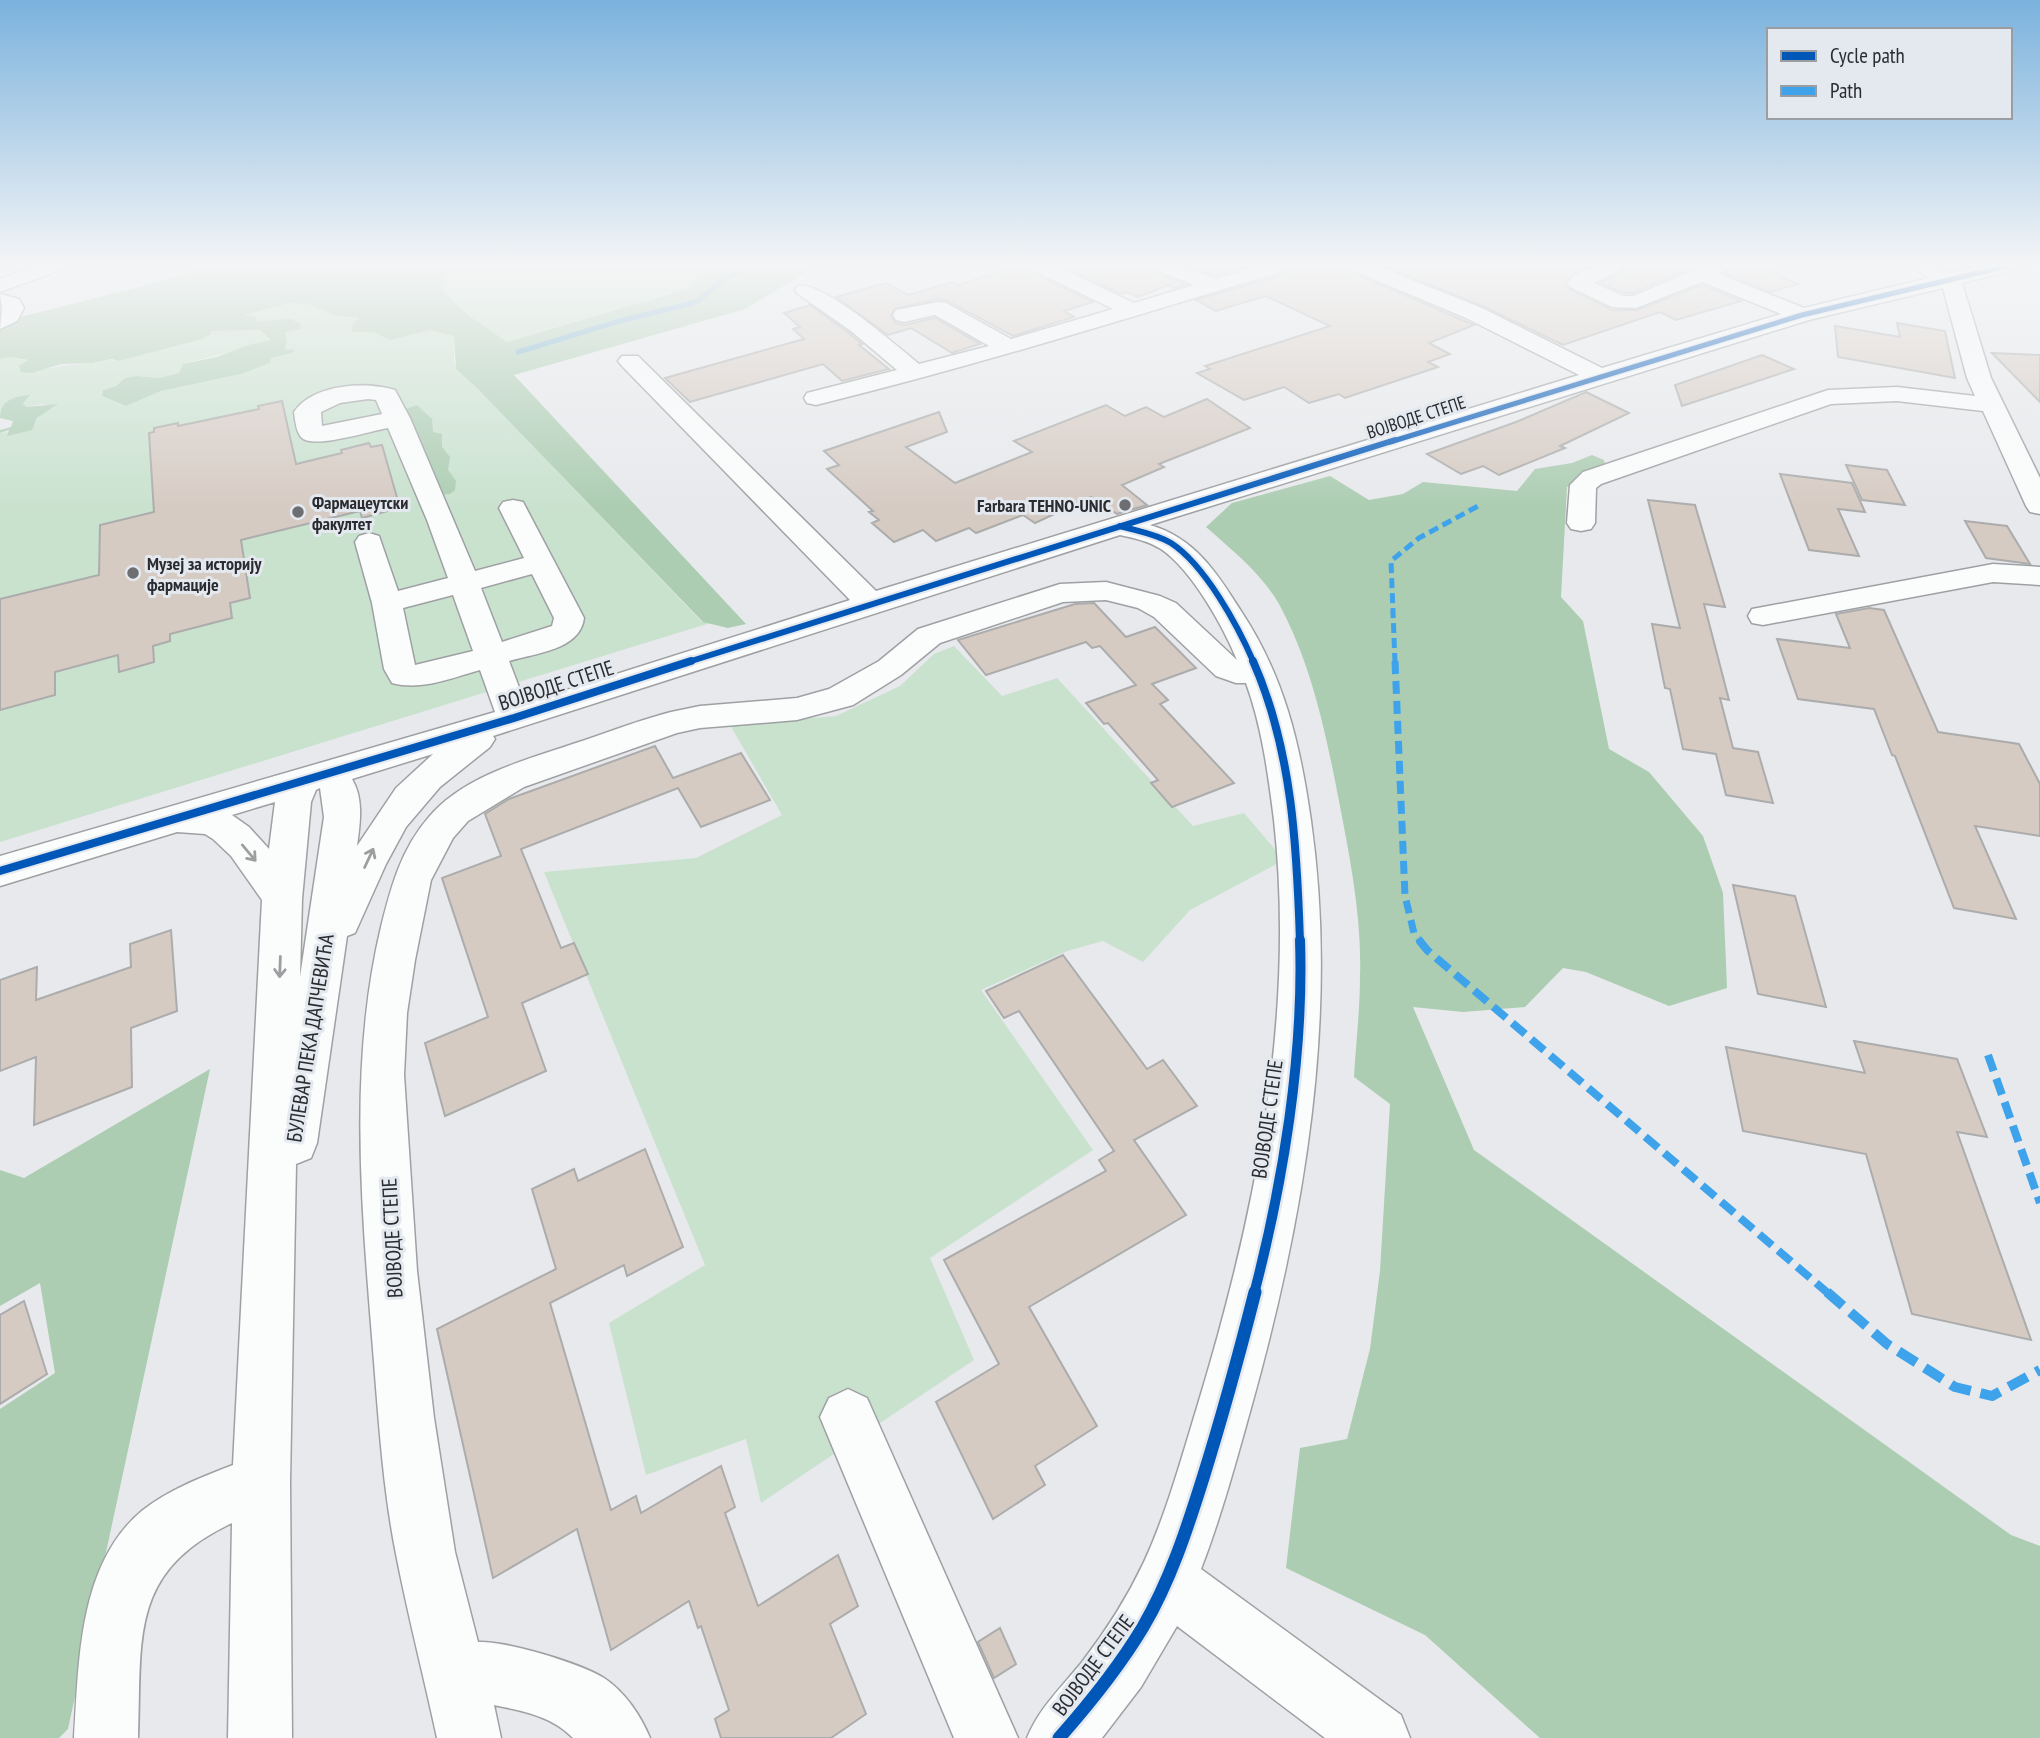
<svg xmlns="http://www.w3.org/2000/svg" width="2040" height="1738" viewBox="0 0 2040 1738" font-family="'PT Sans Narrow',sans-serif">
<rect width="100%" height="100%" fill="#e7e9ec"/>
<g fill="#c9e2ce">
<path d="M467 266H707L687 289 506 342 468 315 443 291 444 274Z"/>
<path d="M291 303 308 304 337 316 358 319 352 325 353 332H373L391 340 430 330 454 336V364L702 622 723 619 0 842V433L32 430C37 417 42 412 55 407L42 404 27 407 23 404 30 396 0 411V359L10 357 29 361 19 367 32 373C57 365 67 366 92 363 102 362 109 358 119 361L199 340 211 331 259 330 271 341 183 364 179 373 159 378 136 376 125 378 116 386 103 390 102 396 126 406 161 391 241 374 269 363 271 358 284 350 275 320 257 321 242 316Z"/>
<path d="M954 646 1002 696 1057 678 1193 826 1244 813 1284 860 1190 910 1143 962 1103 941 1067 951 981 990 1093 1150 930 1258 974 1360 761 1503 746 1439 646 1475 609 1323 705 1265 544 872 696 858 782 815 730 725 836 716 900 686 934 654Z"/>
</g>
<g fill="#accdb2">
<path d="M208 266H467L444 274 443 291 468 315 507 342 687 289 707 266H816L745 309 514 375 746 624 728 628 703 622 476 387 456 369 454 336 430 330 390 340 373 332H352V325L358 318 337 316 308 304 291 303 244 315 254 316 258 321 290 319 301 324 300 329 285 332 287 342 284 349 295 350 292 353 271 358 270 363 241 374 161 391 126 406 102 396 103 390 116 386 125 378 136 376 159 378 179 373 183 364 217 357 248 345 271 340 259 330 211 331 210 335 199 340 119 361 112 359 92 363 61 364 32 373 21 372 19 366 28 360 10 357 0 359V326L12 319 144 286Z"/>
<path d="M30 395 23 404 27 407 58 404 37 418 32 430 7 436 9 430 0 433V430L11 427 13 421 0 418C0 400 15 396 30 395Z"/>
<path d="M417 405 432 419 433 432 442 434V447L450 457 448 470 456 481 455 490 450 494 437 495 400 411Z"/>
<path d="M1592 455 1604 460 1607 472 1567 487 1561 597 1583 621 1609 749 1649 772 1703 836 1723 893 1727 988 1669 1006 1586 972 1563 968 1525 1007 1463 1012 1413 1007 1474 1150 2011 1535 2040 1546V1738H1540L1425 1635 1286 1568 1300 1448 1347 1439 1370 1349 1380 1271 1390 1104 1354 1077C1356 1043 1360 1009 1360 976 1362 918 1350 858 1339 801 1326 734 1312 665 1279 604 1262 574 1231 549 1206 527L1232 503 1330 476 1369 500 1403 494 1423 482 1517 491 1535 469 1572 463Z"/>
<path d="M210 1069 68 1729 59 1738H0V1409L55 1373 40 1283 0 1306V1170L24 1178Z"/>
</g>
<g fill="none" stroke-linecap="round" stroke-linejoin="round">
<path stroke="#79b0cc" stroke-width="5" d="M518 352 616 322 696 302 726 278 748 266"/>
</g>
<g fill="#d6cbc3" stroke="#acacac" stroke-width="2">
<path d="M1017 266H1027L1032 272 1093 302 1064 311 1074 317 1013 336 946 300 938 299 894 309 891 316 895 323 905 325 935 318 980 344 952 353 911 328 888 335 836 297 886 283 908 295 953 282 959 285Z"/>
<path d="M1062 266H1151L1156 272 1186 285 1174 288 1169 285 1138 297 1127 292 1121 294Z"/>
<path d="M1189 266H1250L1216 276Z"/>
<path d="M1293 266H1346L1351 272 1474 325 1429 343 1450 354 1428 362 1438 367 1345 398 1339 394 1309 403 1284 387 1244 400 1197 373 1210 369 1205 366 1330 326 1266 296 1216 311 1196 300 1288 273Z"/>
<path d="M1384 266H1591L1571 275 1565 285 1569 289 1612 310H1637L1702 285 1741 301 1676 320 1660 312 1563 345 1483 306Z"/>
<path d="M1627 266H1697L1632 293H1624L1600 283 1622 272Z"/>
<path d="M1733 266H1759L1798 284 1770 292 1725 273Z"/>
<path d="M810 305 849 333 862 344 859 345 889 369 842 381 823 364 690 402 665 378 804 339 793 329 800 327 784 313Z"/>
<path d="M1897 323 1945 331 1955 378 1838 357 1835 326 1900 337Z"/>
<path d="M1992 353 2040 355V402Z"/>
<path d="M1762 355 1794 369 1682 406 1675 385Z"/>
<path d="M1586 392 1629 413 1560 446 1565 448 1499 475 1483 466 1461 474 1427 454 1516 422Z"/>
<path d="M1207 399 1250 428 1159 464 1164 467 1122 485 1147 505 1117 514 1091 497 1035 523 1023 515 976 533 969 528 936 541 923 530 894 542 872 523 879 520 869 512 873 511 827 469 839 465 824 451 939 412 947 432 906 447 955 483 1032 452 1014 441 1106 405 1125 416 1146 407 1164 417Z"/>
<path d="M282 401 296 464 342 453 341 450 369 443 371 447 382 445 398 501 389 503 391 510 362 518 360 511 241 540 250 598 230 603 232 618 170 634V641L153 646 154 662 119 672 118 655 55 672V695L0 710V599L99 575 100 525 154 512 149 433 154 432V428L178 423V426L259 409 258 406Z"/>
<path d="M1846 465 1887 470 1905 505 1862 500Z"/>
<path d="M1780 474 1852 483 1865 512 1838 509 1859 556 1809 550Z"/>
<path d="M1648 500 1695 505 1725 607 1704 604 1729 700 1720 698 1733 748 1758 752 1773 803 1726 795 1716 754 1683 749 1670 689 1665 688 1652 624 1680 628Z"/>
<path d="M1965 521 2007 526 2030 564 1986 558Z"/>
<path d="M1094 603 1126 637 1155 627 1196 668 1152 684 1168 700 1160 704 1234 783 1172 807 1151 783 1158 780 1108 723 1104 724 1086 703 1136 685 1100 646 1092 648 1086 642 986 675 958 640 1075 604Z"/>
<path d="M1869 608 1884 610 1938 732 2019 744 2040 784V836L1975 826 2016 919 1954 908 1895 756 1892 755 1874 709 1798 699 1777 639 1850 648 1836 614Z"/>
<path d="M655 746 673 778 741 753 770 800 701 827 678 788 521 849 561 948 574 943 588 974 522 1003 546 1071 445 1116 425 1043 488 1017 442 878 501 856 485 814 509 799Z"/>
<path d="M1733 885 1795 896 1826 1007 1758 994Z"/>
<path d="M171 930 177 1011 131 1028 132 1087 34 1125 36 1057 0 1071V980L37 967 36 1000 131 967 130 944Z"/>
<path d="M1063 955 1147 1069 1163 1060 1197 1106 1134 1140 1186 1215 1029 1307 1097 1426 1035 1466 1045 1485 993 1519 936 1402 999 1364 944 1260 1106 1171 1099 1160 1114 1151 1019 1011 1004 1018 986 991Z"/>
<path d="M1854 1041 1957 1059 1987 1137 1957 1132 2031 1340 1912 1314 1866 1154 1743 1131 1726 1047 1865 1073Z"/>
<path d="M645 1149 683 1247 627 1276 624 1265 550 1303 611 1510 636 1496 641 1513 721 1466 735 1507 725 1513 758 1606 838 1555 858 1606 830 1624 866 1714 831 1738H721L715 1719 729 1710 701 1626 698 1628 689 1601 611 1650 577 1529 493 1578 437 1329 556 1269 532 1189 574 1169 578 1181Z"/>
<path d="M24 1301 47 1374 0 1404V1315Z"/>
<path d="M1000 1628 1016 1664 994 1678 978 1642Z"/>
</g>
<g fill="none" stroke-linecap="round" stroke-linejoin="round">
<g stroke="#9ea0a3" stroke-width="3">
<g id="minor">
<path d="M35 266H63L60 270 0 292V279Z"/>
<path d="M1030 266H1056L1134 303 1194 285 1157 270 1154 266H1182L1216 279 1259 266H1290L1287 270C1131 317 975 366 816 405L807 403 804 398 807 393 897 370 851 331 798 294 795 290 798 286C822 280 898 347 919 364L989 346 935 315 904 322 896 320 893 315 896 310 938 302 946 303 1011 339 1113 309 1033 270Z"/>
<path d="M1349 266H1377L1482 308 1602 368 1781 314 1702 282 1636 308 1612 307 1570 287 1567 283C1580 266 1604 266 1624 266L1621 270 1594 283 1623 296H1633L1704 266H1731L1719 274 1804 308 1929 278 1917 270 1920 266H1935L1952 273 1982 266H2017L2014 270 1962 283 1991 378 2040 478V514L2030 512 2026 506 1983 411 1897 401 1831 404 1601 484 1596 488 1595 523 1591 529 1581 531 1571 529 1567 523 1570 485 1583 472 1828 390 1897 387 1975 396 1967 378 1943 288 1809 320 1150 525C1195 538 1217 573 1241 611 1284 676 1300 743 1311 821 1339 1017 1304 1219 1251 1408 1236 1462 1221 1517 1201 1569L1401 1715 1410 1738H1325L1177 1626 1141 1687 1102 1738H1027C1039 1708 1062 1687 1082 1662 1106 1631 1127 1598 1144 1562 1167 1512 1182 1456 1198 1404 1255 1216 1296 1016 1274 820 1268 773 1262 727 1246 683H1236L1216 676 1154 617 1138 608 1106 600 1063 602 940 643 901 675 853 705 797 720 700 728 677 733 524 787 468 821 453 838 431 880 415 960 407 1013 404 1075 417 1271 434 1418 455 1552 478 1642C507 1641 580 1663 604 1678 625 1692 641 1716 650 1738H573C552 1716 523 1711 494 1705L501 1738H437C424 1677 408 1616 396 1554 382 1484 378 1409 372 1337 361 1201 349 1061 381 927 391 887 401 849 429 817 464 775 529 759 579 742 609 732 640 720 671 712L700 706 797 698 829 689 879 661 918 629 1060 584 1106 582 1160 596 1176 603 1237 660C1223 626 1192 570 1161 549 1148 541 1134 538 1120 535L493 736 495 739 490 747 440 787 406 827 386 864 355 933 347 936 317 1143 311 1158 296 1164 290 1482 292 1738H228L232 1523C128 1572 142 1639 138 1738H74C79 1662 78 1563 143 1510 170 1489 202 1477 233 1465L262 900 231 856 213 839 205 834 177 832 0 886V856L495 712 480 670C451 678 422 691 392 683L384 669 372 603 355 542 359 536 369 533 379 536 398 591 448 578 427 520 388 428C370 431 315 449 302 438 296 433 295 419 294 412 313 384 365 381 395 390L410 418 475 571 524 558 499 508 503 502 513 500 523 502 584 618C580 650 536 653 509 661L525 703 850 600 622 366 618 361 622 356H638L876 591 1579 375 1466 318 1352 270ZM368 399 376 400 382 414 322 426 321 412 340 403ZM532 574 554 618 552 626 502 642 481 588ZM453 595 473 651 415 665 403 608ZM433 754 396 788 357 846C360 824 364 799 352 779ZM320 788 324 817 300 977 302 899 311 802 316 790ZM275 802 269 849 249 827 232 815Z"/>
<path d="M0 294 19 299 24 308 17 321 0 329 2 308Z"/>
<path d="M1993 564 2040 567V585L1993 582 1763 625 1752 623 1748 616 1752 609 1763 607Z"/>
<path d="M848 1389 867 1398 1018 1738H954L820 1417 829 1398Z"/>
</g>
</g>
<use href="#minor" fill="#fbfcfc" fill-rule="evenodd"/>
<path stroke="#3ea3eb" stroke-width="5" stroke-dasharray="10 5" stroke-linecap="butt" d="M1395 663 1391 561 1419 538 1478 506"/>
<path stroke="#3ea3eb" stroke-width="7" stroke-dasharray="13 7" stroke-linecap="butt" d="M1395 661 1405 896 1414 933 1421 942"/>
<g stroke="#3ea3eb" stroke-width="8" stroke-dasharray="17 8" stroke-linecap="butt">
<path d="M1419 940 1427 950 1829 1294"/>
<path d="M1988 1055 2040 1203"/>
</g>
<path stroke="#3ea3eb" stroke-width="10" stroke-dasharray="21 10" stroke-linecap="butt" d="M1827 1292 1887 1344 1955 1387 1992 1396 2040 1370"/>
<g stroke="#e4e8ef" stroke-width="8">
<path id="cycleway-far4" d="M1390 442 1802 315 2007 266"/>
</g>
<g stroke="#e4e8ef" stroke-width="10">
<g id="cycleway-far3">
<path d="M1120 526C1137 531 1156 534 1171 543 1205 565 1238 626 1254 663"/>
<path d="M685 663 1395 440"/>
</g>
</g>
<g stroke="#e4e8ef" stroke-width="12">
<g id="cycleway-far2">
<path d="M1253 661C1292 749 1297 847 1300 942"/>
<path d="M0 871 514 718 691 661"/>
</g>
</g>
<g stroke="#e4e8ef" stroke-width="15">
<path id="cycleway-far1" d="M1254 1294C1283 1183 1304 1055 1300 940"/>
</g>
<g stroke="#e4e8ef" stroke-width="18">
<path id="cycleway" d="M1059 1738C1090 1703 1119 1667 1143 1627 1170 1581 1187 1529 1203 1478 1222 1417 1239 1355 1255 1292"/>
</g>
<use href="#cycleway-far4" stroke="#0057b8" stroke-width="5"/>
<use href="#cycleway-far3" stroke="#0057b8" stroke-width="6"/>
<use href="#cycleway-far2" stroke="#0057b8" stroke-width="8"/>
<use href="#cycleway-far1" stroke="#0057b8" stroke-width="10"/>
<use href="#cycleway" stroke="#0057b8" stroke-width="13"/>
</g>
<defs><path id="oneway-shaft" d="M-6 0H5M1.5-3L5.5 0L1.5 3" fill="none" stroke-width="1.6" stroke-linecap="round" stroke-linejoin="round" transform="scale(1.75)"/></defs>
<g stroke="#9d9ea0">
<use href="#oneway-shaft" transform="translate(249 853) rotate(50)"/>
<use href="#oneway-shaft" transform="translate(369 858) rotate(-65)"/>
<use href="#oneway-shaft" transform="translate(280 967) rotate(92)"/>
</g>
<linearGradient id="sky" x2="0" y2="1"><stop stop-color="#7bb2dd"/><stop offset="0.52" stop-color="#f4f5f6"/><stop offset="1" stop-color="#f4f5f6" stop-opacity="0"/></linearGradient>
<rect width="2040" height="509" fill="url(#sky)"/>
<g fill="#6c6e71" stroke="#e4e8ef" stroke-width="2.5">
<circle cx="1125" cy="505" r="7"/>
<circle cx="298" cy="512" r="7"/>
<circle cx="133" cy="573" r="7"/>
</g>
<g text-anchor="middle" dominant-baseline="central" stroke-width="6" stroke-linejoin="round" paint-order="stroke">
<g font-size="18" fill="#2a2c2f" stroke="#e4e8ef">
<text transform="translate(1416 417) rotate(-18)">ВОЈВОДЕ СТЕПЕ</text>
</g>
<g font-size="18" font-weight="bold" fill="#2a2c2f" stroke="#e4e8ef" text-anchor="start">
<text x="312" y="502">Фармацеутски<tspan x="312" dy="21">факултет</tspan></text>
<text x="1111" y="505" text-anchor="end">Farbara TEHNO-UNIC</text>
<text x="147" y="563">Музеј за историју<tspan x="147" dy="21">фармације</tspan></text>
</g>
<g font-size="21" fill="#2a2c2f" stroke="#e4e8ef">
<text transform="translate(556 685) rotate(-18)">ВОЈВОДЕ СТЕПЕ</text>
<text transform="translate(310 1038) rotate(-81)">БУЛЕВАР ПЕКА ДАПЧЕВИЋА</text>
<text transform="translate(1267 1119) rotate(-82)">ВОЈВОДЕ СТЕПЕ</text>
<text transform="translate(392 1238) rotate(-93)">ВОЈВОДЕ СТЕПЕ</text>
<text transform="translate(1093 1665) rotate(-53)">ВОЈВОДЕ СТЕПЕ</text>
</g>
</g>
<rect x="1767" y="28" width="245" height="91" fill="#e4e8ef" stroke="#9a9da2" stroke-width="2"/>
<rect x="1781" y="51" width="35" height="10" fill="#0057b8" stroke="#9a9da2" stroke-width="2"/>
<text x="1830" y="63" font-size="21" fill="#2a2c2f">Cycle path</text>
<rect x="1781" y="86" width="35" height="10" fill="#3ea3eb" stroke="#9a9da2" stroke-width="2"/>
<text x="1830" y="98" font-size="21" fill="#2a2c2f">Path</text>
</svg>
